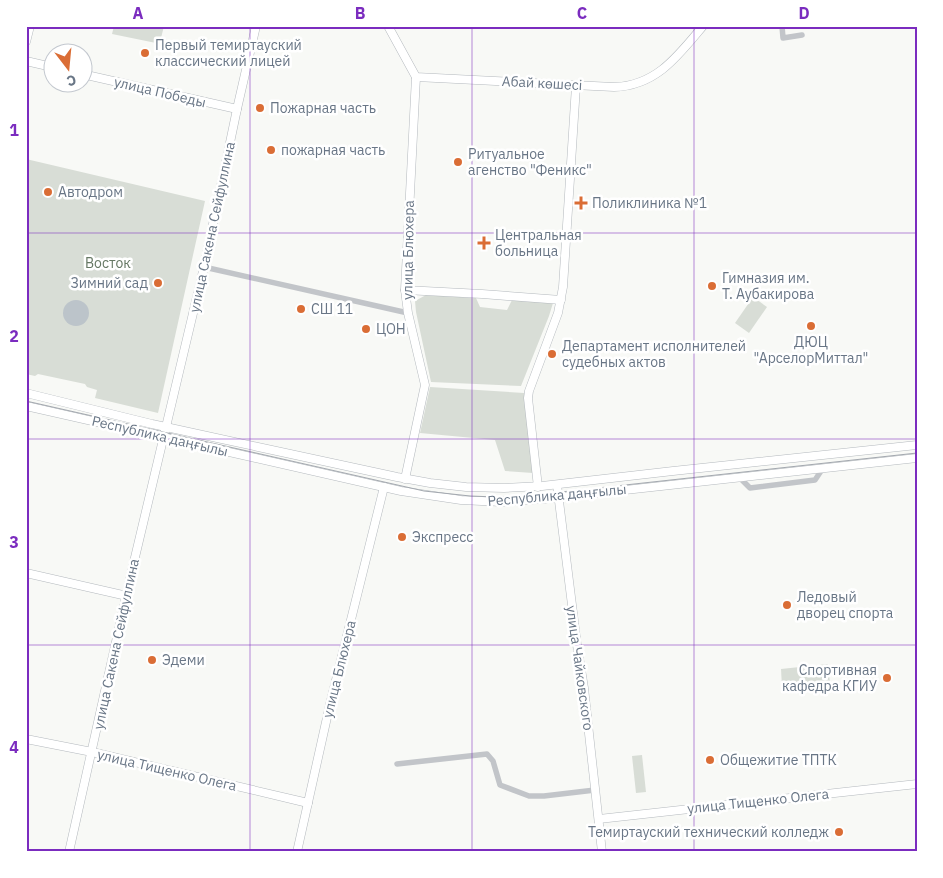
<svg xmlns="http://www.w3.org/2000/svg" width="943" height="878" viewBox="0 0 943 878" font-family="'IBM Plex Sans',sans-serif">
<rect width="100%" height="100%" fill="#f8f9f6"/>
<g fill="#d8ddd6">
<path d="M114 26H164L161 38 157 37 156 43 112 34Z"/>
<path d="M26 159 205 201 158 413 95 398 97 390 87 387 85 384 38 374 35 376 26 374Z"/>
<path d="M426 295 476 298 480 307 507 310 512 300 553 303 549 316 521 386 431 382 416 312 415 301Z"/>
<path d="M753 297 767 307 749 333 735 323Z"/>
<path d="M430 387 524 393 533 473 505 471 495 440 420 433Z"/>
<path d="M828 664 830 683 782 687 781 669Z"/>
<path d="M642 755 646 792 636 793 632 756Z"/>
</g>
<circle fill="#bcc4ca" cx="76" cy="313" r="13"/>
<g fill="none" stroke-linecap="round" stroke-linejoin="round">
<g stroke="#b4b9be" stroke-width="9">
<g id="secondary">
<path d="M388 26 416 77 614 87C656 86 678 56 703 26"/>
<path d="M26 42 30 26"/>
<path d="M26 61 52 67"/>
<path d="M82 74 237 109"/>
<path d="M405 290 482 294 561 300"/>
<path d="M26 393 152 424 397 477 430 483 466 487 504 488 542 486 673 471 917 445"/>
<path d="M26 406 401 491 461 500 502 502 543 499 917 458"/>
<path d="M405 479 425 385 408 313 405 290 416 77"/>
<path d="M557 485 577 645 584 688 602 852"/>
<path d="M538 487 528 398 529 391 558 313 563 287 576 86"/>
<path d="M26 573 127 596"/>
<path d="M26 739 92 752 308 803"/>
<path d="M599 819 917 784"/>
<path d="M69 852 132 570 204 267 237 109 256 26"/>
<path d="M297 852 330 704 384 487"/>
</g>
</g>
<g stroke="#c2c5c9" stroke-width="5.5">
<path d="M782 26 783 38 802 35"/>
<path d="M204 267 408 313"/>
<path d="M739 477 750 488 815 480 823 468"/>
<path d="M397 764 487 754 493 761 500 785 529 796H544L595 790"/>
</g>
<use href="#secondary" stroke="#fff" stroke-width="8"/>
<path stroke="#a3a8af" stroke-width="1" d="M26 401 424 491 470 496 496 497 543 494 917 453"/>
</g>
<path fill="none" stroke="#7b2cbf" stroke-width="1" stroke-opacity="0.55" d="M250 26V852M472 26V852M694 26V852M26 233H917M26 439H917M26 645H917"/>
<g fill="#da6d35" stroke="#fff" stroke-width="2">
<circle cx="145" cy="53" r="5"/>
<circle cx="260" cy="108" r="5"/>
<circle cx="271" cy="150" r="5"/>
<circle cx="458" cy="162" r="5"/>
<circle cx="48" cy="192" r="5"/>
<path d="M578.5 195.5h5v5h5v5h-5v5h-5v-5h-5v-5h5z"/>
<path d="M481.5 235.5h5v5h5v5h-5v5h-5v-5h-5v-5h5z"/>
<circle cx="158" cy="283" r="5"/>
<circle cx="712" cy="286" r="5"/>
<circle cx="301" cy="309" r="5"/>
<circle cx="811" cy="326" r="5"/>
<circle cx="366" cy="329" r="5"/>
<circle cx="552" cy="354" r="5"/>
<circle cx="402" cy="537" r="5"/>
<circle cx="787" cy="605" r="5"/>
<circle cx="152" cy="660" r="5"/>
<circle cx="887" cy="678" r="5"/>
<circle cx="710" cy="760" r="5"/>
<circle cx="839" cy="832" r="5"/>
</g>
<g text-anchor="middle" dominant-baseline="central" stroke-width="5" stroke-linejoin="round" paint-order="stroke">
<g font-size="14" fill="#697686" stroke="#fff" text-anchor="start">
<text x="155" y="45">Первый темиртауский<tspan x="155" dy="16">классический лицей</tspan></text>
<text x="270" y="108">Пожарная часть</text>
<text x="281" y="150">пожарная часть</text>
<text x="468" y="154">Ритуальное<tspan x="468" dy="16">агенство "Феникс"</tspan></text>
<text x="58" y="192">Автодром</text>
<text x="592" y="203">Поликлиника №1</text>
<text x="495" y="235">Центральная<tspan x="495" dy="16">больница</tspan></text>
<text x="722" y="278">Гимназия им.<tspan x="722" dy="16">Т. Аубакирова</tspan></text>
<text x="148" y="283" text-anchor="end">Зимний сад</text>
<text x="311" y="309">СШ 11</text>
<text x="376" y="329">ЦОН</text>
<text x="811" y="342" text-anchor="middle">ДЮЦ<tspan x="811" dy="16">"АрселорМиттал"</tspan></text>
<text x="562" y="346">Департамент исполнителей<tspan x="562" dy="16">судебных актов</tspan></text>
<text x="412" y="537">Экспресс</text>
<text x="797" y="597">Ледовый<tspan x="797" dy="16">дворец спорта</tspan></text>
<text x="162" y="660">Эдеми</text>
<text x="877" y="670" text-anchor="end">Спортивная<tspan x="877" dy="16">кафедра КГИУ</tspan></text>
<text x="720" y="760">Общежитие ТПТК</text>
<text x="829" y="832" text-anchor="end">Темиртауский технический колледж</text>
</g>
<g font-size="14" fill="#697686" stroke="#fff">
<text transform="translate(542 83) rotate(3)">Абай көшесі</text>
<text transform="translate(160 92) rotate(13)">улица Победы</text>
<text transform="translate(212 227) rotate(-78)">улица Сакена Сейфуллина</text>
<text transform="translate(408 250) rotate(-89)">улица Блюхера</text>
<text transform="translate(160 436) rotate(13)">Республика даңғылы</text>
<text transform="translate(557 495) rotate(-5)">Республика даңғылы</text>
<text transform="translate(116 644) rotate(-78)">улица Сакена Сейфуллина</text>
<text transform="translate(580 668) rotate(82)">улица Чайковского</text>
<text transform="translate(339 669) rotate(-76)">улица Блюхера</text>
<text transform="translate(167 770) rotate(13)">улица Тищенко Олега</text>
<text transform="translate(758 801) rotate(-6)">улица Тищенко Олега</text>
</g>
<g font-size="14" fill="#667864" stroke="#fff">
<text x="108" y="263">Восток</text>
</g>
</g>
<rect width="943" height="878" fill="none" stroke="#ffffff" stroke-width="55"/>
<g transform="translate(68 68) rotate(164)"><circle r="24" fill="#ffffff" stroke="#c3c8cf"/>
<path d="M0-4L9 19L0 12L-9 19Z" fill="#da6d35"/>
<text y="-8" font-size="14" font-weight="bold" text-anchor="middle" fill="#697686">С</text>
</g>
<rect x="28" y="28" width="888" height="822" fill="none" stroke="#7b2cbf" stroke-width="2"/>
<g font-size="16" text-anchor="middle" font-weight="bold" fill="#7b2cbf">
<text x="138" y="19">A</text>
<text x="360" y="19">B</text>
<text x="582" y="19">C</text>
<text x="804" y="19">D</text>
<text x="14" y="136">1</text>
<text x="14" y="342">2</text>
<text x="14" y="548">3</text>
<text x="14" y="753">4</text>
</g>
</svg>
